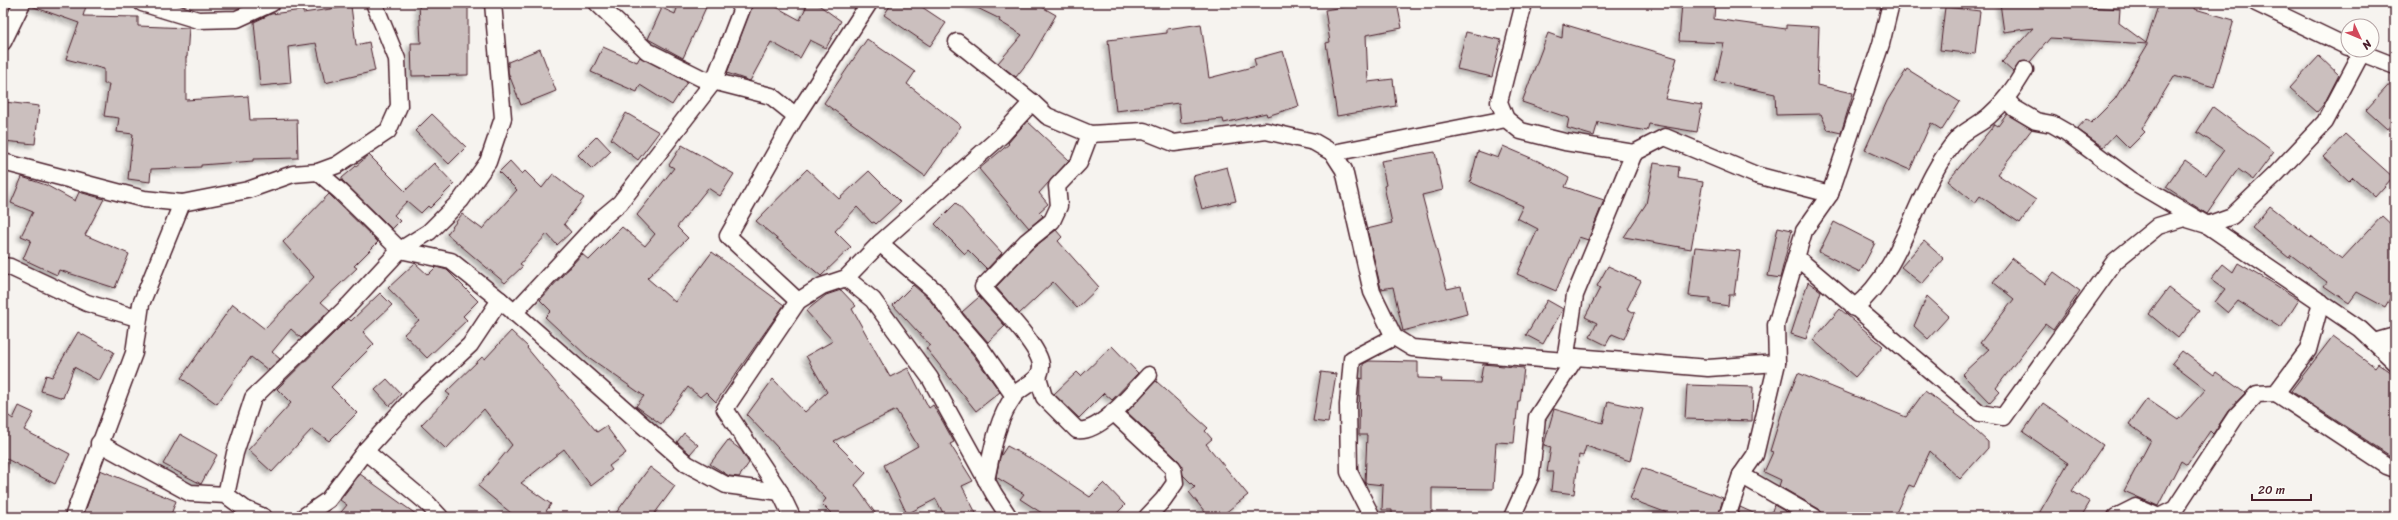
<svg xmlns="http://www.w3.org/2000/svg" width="2398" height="520" viewBox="0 0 2398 520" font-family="Sriracha,sans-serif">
<defs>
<filter id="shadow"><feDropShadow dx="-3.5" dy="3.5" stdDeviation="2" flood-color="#0004"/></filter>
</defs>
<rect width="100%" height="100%" fill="#f6f3ef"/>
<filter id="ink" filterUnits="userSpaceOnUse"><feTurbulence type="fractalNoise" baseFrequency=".025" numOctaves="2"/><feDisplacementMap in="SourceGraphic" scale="8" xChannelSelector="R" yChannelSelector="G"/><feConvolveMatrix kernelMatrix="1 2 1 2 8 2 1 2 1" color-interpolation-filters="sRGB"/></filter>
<g filter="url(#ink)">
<g fill="#cbbfbe" stroke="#4a1f2b" filter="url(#shadow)">
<path d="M31 3H87L83 16 138 17V26L189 28 187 57H186V100L248 96 250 120 297 119 298 158 253 159V161L201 165V167L151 169 150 182 128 179 133 134 117 132 119 118 104 116 109 84H104V69L66 59 79 23 31 6Z"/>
<path d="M419 3H468V75L412 76 411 43H421Z"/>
<path d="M679 3H708L683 58 648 39 662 8 675 14Z"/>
<path d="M753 3H769L800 20 808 3H816L841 21 826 48 810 40 800 58 771 42 750 81 727 73Z"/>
<path d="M892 3H916L946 23 930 46 884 15Z"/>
<path d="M967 3H1035L1056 15 1031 58 1016 77 998 63 1022 35 999 21 1000 19Z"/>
<path d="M1367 3H1397L1402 28 1366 35 1368 82 1393 79 1396 106 1337 116 1326 43 1330 42 1325 10Z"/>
<path d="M1682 3H1715L1714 19 1786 29V25L1819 27 1817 85 1853 93 1841 133 1828 130 1821 114 1776 115 1775 94 1715 81 1724 43 1679 41Z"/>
<path d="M2000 3H2058L2059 5 2120 9 2119 23 2146 43 2159 3H2196L2195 9 2234 20 2214 87 2174 76 2142 129 2145 132 2129 148 2115 134 2103 147 2077 129 2086 119 2091 123 2115 99 2148 44 2050 38 2030 62H2020L2013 72 2002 62 2033 28 2004 32Z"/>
<path d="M351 6 356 45 369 42 375 71 325 83 316 43 288 47 291 83 260 86 254 22 271 14 303 10V13Z"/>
<path d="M1945 7 1980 11 1975 54 1940 50Z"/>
<path d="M1201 24 1209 78 1256 66 1254 59 1283 51 1299 106 1267 116 1266 113 1224 123 1223 119 1181 123 1179 103 1116 111 1108 40 1167 33V29Z"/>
<path d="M1563 24 1677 58 1665 99 1702 105 1697 132 1649 124 1647 131 1598 122 1594 136 1567 128 1569 118 1522 102 1548 33 1562 38Z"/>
<path d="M1466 32 1501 40 1492 77 1457 69Z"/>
<path d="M867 39 915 72 907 84 961 126 925 176 824 103Z"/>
<path d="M603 47 637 62 640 57 687 82 672 105 640 85 637 92 591 72Z"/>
<path d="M540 49 556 91 521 105 508 72V62Z"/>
<path d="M2319 56 2339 75 2324 104 2317 112 2290 88Z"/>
<path d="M1907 69 1960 102 1942 130 1931 123 1910 170 1865 150 1887 101Z"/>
<path d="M2395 78V120L2387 129 2366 110Z"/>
<path d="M5 102 39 106 35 144 3 141Z"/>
<path d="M2213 107 2274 152 2253 180 2238 169 2207 214 2166 187 2185 160 2206 175 2224 150 2197 132Z"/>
<path d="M626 113 659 132 638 160 611 139Z"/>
<path d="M432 114 466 147 449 164 415 131Z"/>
<path d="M2007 114 2032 129 1997 174 2036 200 2020 223 1980 196 1975 203 1948 181 1995 124 1998 126Z"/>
<path d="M1027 121 1069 160 1039 193 1048 204 1039 212 1043 216 1029 228 979 169 1009 144 1008 143Z"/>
<path d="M2345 134 2393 177 2375 197 2353 177 2349 181 2323 157Z"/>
<path d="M597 136 611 151 592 169 578 155Z"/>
<path d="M682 145 734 174 720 196 708 188 677 227 688 238 647 278 675 302 712 252 784 305 716 402 706 392 700 397 688 387 661 424 636 406 644 396 587 356 545 317 551 311 540 300 582 254 589 260 622 227 645 246 655 234 637 215 674 168 669 165Z"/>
<path d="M1503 146 1538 161 1569 178 1565 187 1604 200 1588 240 1579 237 1556 291 1517 274 1538 229 1517 218 1523 206 1470 182 1478 151 1498 158Z"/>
<path d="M1435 152 1443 190 1422 195 1447 289 1461 286 1467 314 1403 331 1393 287 1381 289 1367 229 1392 223 1384 186 1386 185 1381 161Z"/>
<path d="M369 155 405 191 434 163 454 184 430 208 428 206 421 213 407 201 394 215 400 221 392 229 342 180V178Z"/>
<path d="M510 161 522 174 525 171 542 188 553 174 584 198 564 224 571 232 557 245 547 234 520 264 523 266 505 283 447 234 462 214 482 229 517 190 499 172Z"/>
<path d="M1654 163 1679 167 1678 178 1703 182 1691 249 1624 237 1646 204Z"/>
<path d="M1227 167 1236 201 1202 209 1193 176Z"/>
<path d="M807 169 839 199 869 171 900 202 876 224 874 222 872 223 857 207 835 231 851 247 821 276 756 221Z"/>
<path d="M22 177 46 185 75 201 79 192 104 199 85 235 129 254 115 288 59 270 57 275 23 259 31 240 21 236 33 212 11 203Z"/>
<path d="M329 194 378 242 354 266 357 268 321 302 330 310 301 338 291 329 272 352 280 359 268 370 251 357 217 404 181 378 233 304 265 329 314 277 283 242Z"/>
<path d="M956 203 1002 253 987 269 968 250 965 254 935 224Z"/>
<path d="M2270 206 2310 237 2311 236 2342 259 2382 216 2395 228V290L2385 307 2357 292 2349 303 2324 286 2327 282 2291 255 2289 258 2252 228Z"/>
<path d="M1834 222 1875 243 1860 272 1819 252Z"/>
<path d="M1778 227 1792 230 1780 278 1768 276Z"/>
<path d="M1056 230 1062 237 1058 241 1099 287 1077 308 1053 282 1019 314 996 287 1032 249Z"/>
<path d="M1924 241 1944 259 1922 284 1901 267Z"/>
<path d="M1695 247 1740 251 1734 295H1729L1728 306 1710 303V298L1689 296Z"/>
<path d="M2012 258 2045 284 2054 272 2080 291 2053 330 2045 324 1996 388 2000 392 1990 403 1962 374 1989 349 1980 343 2014 299 1993 282Z"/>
<path d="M415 263 428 275 436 267 447 270 478 301 463 316 467 320 427 358 404 334 419 320 388 288Z"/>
<path d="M2238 263 2271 282 2299 300 2281 328 2238 301 2228 313 2215 302 2225 289 2211 279 2223 264 2233 272Z"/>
<path d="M1608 266 1641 281 1627 309 1635 313 1624 339 1612 334 1606 345 1590 337 1597 323 1585 317 1600 288 1597 286Z"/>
<path d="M1808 282 1821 291 1806 339 1791 334Z"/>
<path d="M913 285 928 298 974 356 1000 392 976 411 926 348 930 345 893 305Z"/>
<path d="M2169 288 2199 311 2178 338 2149 314Z"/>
<path d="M841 290 856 306 852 309 890 377 908 368 929 408 933 405 943 422 954 442 950 444 973 481 962 486 978 517H945L936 499 907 514 884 465 918 446 896 410 834 441 866 473 855 485 878 517H835L822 504 826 499 747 415 773 379 805 412 827 392 806 356 833 341 806 311 826 295Z"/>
<path d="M380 293 392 305 363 332 374 344 331 387 357 413 329 441 312 429 272 472 248 450 291 403 277 389 344 323 349 319 351 321Z"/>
<path d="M1927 296 1949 316 1928 339 1914 326Z"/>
<path d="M979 297 1005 326 988 342 962 312Z"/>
<path d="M1547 300 1563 309 1543 344 1526 335Z"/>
<path d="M1840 309 1883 346 1855 377 1813 340Z"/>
<path d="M511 331 528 347 527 348 597 432 606 426 626 453 609 466 612 470 591 486 564 449 521 483 551 504 542 517H516L478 486 512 445 484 409 446 449 421 425 450 395 446 392 482 357 485 359Z"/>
<path d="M78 332 114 352 99 381 74 367 63 398 41 391 46 375 52 377Z"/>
<path d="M2333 336 2375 367 2378 363 2395 375V459L2291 391Z"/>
<path d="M1112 346 1138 373 1112 400 1104 393 1079 418 1054 394 1077 372 1081 376Z"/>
<path d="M2182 351 2214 375 2216 372 2245 393 2228 411 2213 434 2210 431 2187 465 2181 461 2158 506 2124 491 2151 440 2129 424 2147 399 2178 420 2206 389 2172 363Z"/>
<path d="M1369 361 1418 362V378L1442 379 1441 382 1480 383 1483 364 1524 368 1520 401H1518L1514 443 1496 442 1493 489 1432 488V517H1392V510H1382L1383 485 1365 483 1367 435H1359L1360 378 1363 379V364Z"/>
<path d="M1321 372 1336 374 1328 423 1313 421Z"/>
<path d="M1798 373 1906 417 1925 391 1963 419 1988 442V448L1960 479 1930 451 1914 487 1909 485 1894 517H1823L1819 509 1779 486 1781 480 1764 472 1773 452 1770 451 1782 412Z"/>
<path d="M387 379 401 394 390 406 375 390Z"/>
<path d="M1156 381 1208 428 1205 431 1212 439 1206 444 1248 495 1220 517H1209L1189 492 1195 487 1183 475 1179 461 1127 412Z"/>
<path d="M1687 385 1753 387 1752 421 1685 419Z"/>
<path d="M1608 401 1643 409 1630 461 1586 446 1583 456 1579 455 1574 494 1551 491 1553 472H1547L1551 447 1544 445 1554 409 1603 423Z"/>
<path d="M2043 403 2103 445 2072 491 2090 502 2081 517H2037L2068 463 2023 432Z"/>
<path d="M19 406 34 413 24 430 70 454 55 484 3 457V412L13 419Z"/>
<path d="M684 433 698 445 690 454 677 442Z"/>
<path d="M180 434 217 455 201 484 163 464Z"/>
<path d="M728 440 741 450 749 463 739 477 729 476 710 464Z"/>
<path d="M1007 446 1043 465 1090 497 1104 483 1125 505 1113 517H1048L1020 499 1024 494 996 477 1000 457Z"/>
<path d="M650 467 675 486 652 517H613Z"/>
<path d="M1642 468 1723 498 1718 517H1678L1630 499Z"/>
<path d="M100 470 176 501 170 517H83Z"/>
<path d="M360 474 420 517H337L347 505 340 500Z"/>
<path d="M1774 505 1795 517H1770Z"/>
<path d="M1740 507 1762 517H1737Z"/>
</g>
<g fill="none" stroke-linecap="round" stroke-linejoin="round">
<g stroke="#4a1f2b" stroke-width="19">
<g id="street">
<path d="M142 3 198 20 237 19 272 3"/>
<path d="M597 3 647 51 701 78 771 96 796 116"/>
<path d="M1524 3 1499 102 1506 119 1521 131 1565 142 1634 153 1665 137 1756 175 1830 194"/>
<path d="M2256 3 2348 47"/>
<path d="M3 42 22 3"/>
<path d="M2354 50 2395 66"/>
<path d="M2007 100 2014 108 2036 121 2052 124 2066 132 2131 180 2207 225 2360 329 2395 362"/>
<path d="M1032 102 1047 116 1090 134 1144 131 1174 143 1266 131 1314 142 1333 153 1344 170 1372 292 1394 337 1412 348 1565 361 1576 357 1708 368 1777 363"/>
<path d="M1333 153 1506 119"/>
<path d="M3 162 144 199 182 203 248 190 293 174 318 172 337 165 388 131 399 106 397 59 374 3"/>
<path d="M318 172 341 192 400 250 451 261 500 300 687 464 726 485 780 492"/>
<path d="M880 243 935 291 957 321 982 350 1014 396"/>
<path d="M1796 257 1980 413 2003 417 2115 261 2158 226 2184 218 2207 225 2232 216 2276 174 2325 122 2361 54"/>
<path d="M3 266 10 267 87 303 137 318"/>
<path d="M846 278 873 300 930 378 994 494 1009 517"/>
<path d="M798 301 728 236 796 116 869 3"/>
<path d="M1854 308C1908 264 1914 187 1958 138 1967 129 1981 124 1990 115 2005 102 2015 87 2025 70"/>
<path d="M514 313 602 218 620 203 714 81 744 3"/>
<path d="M2374 342 2395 336"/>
<path d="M1565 361 1575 295 1634 153"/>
<path d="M1038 377 1044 397 1077 430C1100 434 1134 391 1149 375"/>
<path d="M2276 393 2387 466 2395 469"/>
<path d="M1113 412 1173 468 1175 483 1163 500 1147 517"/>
<path d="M99 443 190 493 226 495 245 509 264 517"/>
<path d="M365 451 427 503 440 517"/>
<path d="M1741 475 1814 517"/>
<path d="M986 480C992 452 996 421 1014 396 1022 385 1042 382 1041 365 1039 345 998 305 983 287L1026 242 1052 221 1059 206 1057 186 1079 163 1090 134"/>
<path d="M226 495 235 453 253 398 350 304 400 250 429 232 461 200 488 162 503 118 493 3"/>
<path d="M73 517 134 353 141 304 182 203"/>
<path d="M303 517 328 500 365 451 414 397 470 345 500 300"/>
<path d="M792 517 780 492 725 409 798 301 822 286 846 278 880 243 1001 136 1032 102 957 42"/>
<path d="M1372 517 1349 472 1348 405 1352 359 1394 337"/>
<path d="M1512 517 1531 475 1537 417 1576 357"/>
<path d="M1727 517 1741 475 1755 455 1777 363 1776 325 1804 231 1830 194 1881 44 1891 3"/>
<path d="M2116 517 2136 507 2159 517 2175 509 2236 416 2257 394 2276 393 2308 350 2321 302"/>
</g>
</g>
<use href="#street" stroke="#fdfcf7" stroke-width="16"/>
</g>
</g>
<rect width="2398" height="520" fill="none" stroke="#fdfcf7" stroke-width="16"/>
<rect x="8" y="8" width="2382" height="504" fill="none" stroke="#4a1f2b" stroke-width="1.5" filter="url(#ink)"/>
<g transform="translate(2360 38) rotate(134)"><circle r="19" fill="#fdfcf7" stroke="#b5a4a5"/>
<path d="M0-3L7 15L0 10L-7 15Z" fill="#d1495b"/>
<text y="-6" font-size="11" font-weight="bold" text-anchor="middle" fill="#4a1f2b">N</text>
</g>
<path d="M2252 494v6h59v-6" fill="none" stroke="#4a1f2b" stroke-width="2"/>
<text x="2258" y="494" font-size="12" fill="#4a1f2b" stroke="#fdfcf7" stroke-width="3" paint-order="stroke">20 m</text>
</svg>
